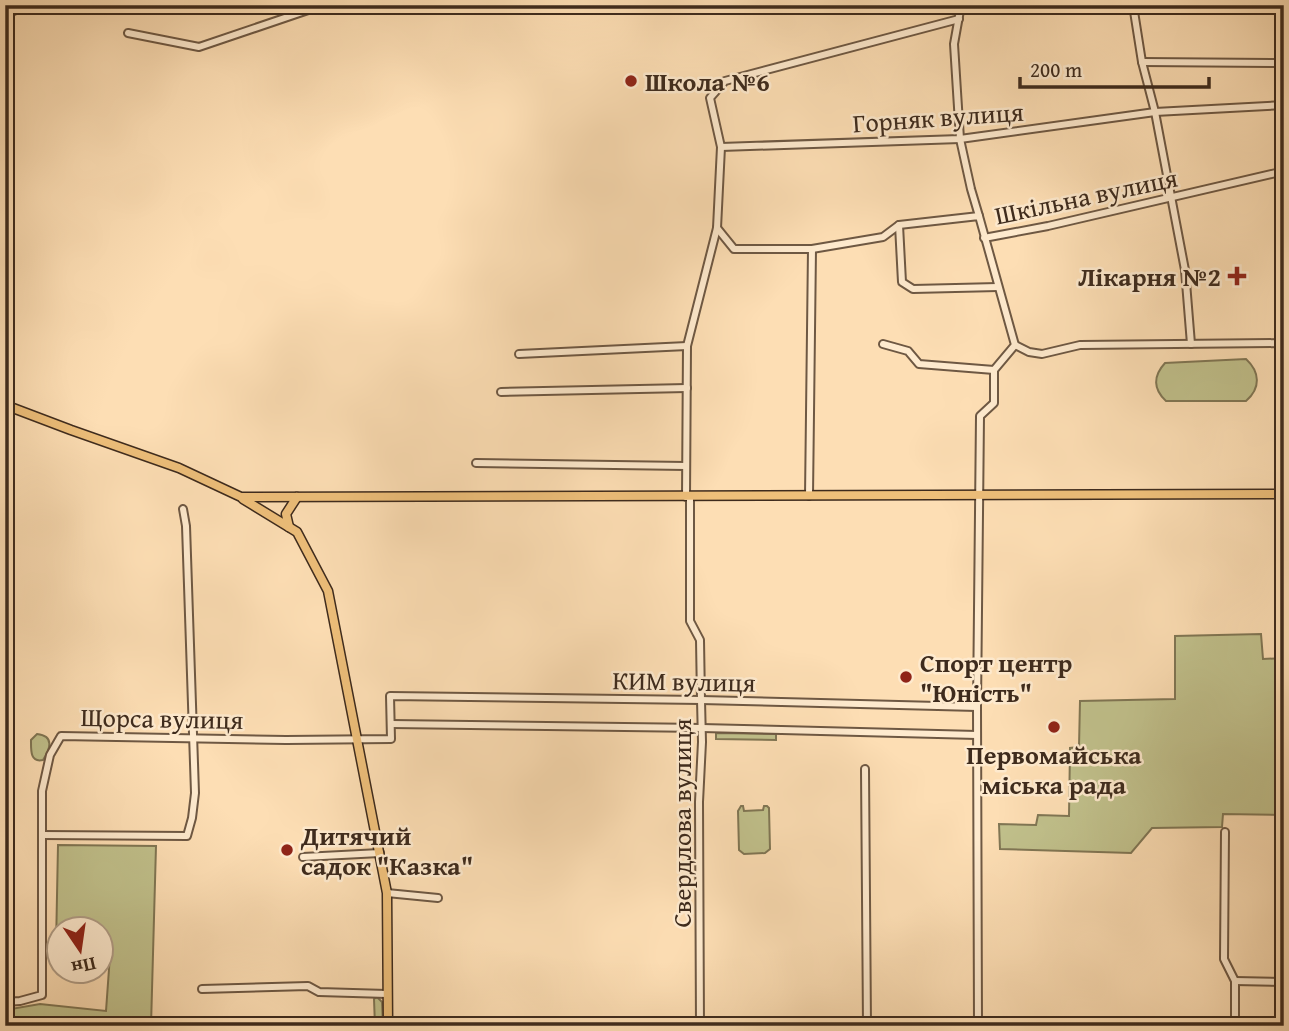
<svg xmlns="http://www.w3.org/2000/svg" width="1289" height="1031" viewBox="0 0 1289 1031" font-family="'Gentium Book Plus',serif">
<rect width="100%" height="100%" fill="#fddeb4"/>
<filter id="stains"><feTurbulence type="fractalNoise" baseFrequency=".00286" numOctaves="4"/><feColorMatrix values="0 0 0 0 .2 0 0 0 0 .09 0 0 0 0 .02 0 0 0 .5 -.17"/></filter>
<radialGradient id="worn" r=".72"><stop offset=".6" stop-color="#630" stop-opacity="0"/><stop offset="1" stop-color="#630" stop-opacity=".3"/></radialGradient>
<g fill="#c1c18c" stroke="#807654" stroke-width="2">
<path d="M1246 359C1260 372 1261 388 1246 401H1166C1153 389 1153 376 1165 363Z"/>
<path d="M1261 634 1263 659 1284 658V815L1223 814 1222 827 1152 828 1131 853 1000 849 999 824 1036 825 1038 815 1069 816 1070 748 1079 747 1080 701 1175 699V636Z"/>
<path d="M716 733 776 734V740L716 739Z"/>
<path d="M37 734C55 736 50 749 43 760 30 763 31 750 31 740Z"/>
<path d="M741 806H743L744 811 763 810 764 806H767L769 808 770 849 765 853 744 854 739 850 738 811Z"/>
<path d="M58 845 156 846 151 1026H5V1010L40 1004 106 1011 110 955 102 954V930H60L59 948 56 947Z"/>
<path d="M377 997 382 1002 383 1026H375L374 999Z"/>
</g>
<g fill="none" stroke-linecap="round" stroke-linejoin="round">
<g stroke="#6e5843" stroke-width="10">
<g id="minor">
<path d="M117 5 118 8 125 5"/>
<path d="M961 5 954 44 960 139 971 189 979 216"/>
<path d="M1133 5 1142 62 1155 112 1185 270 1191 344"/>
<path d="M5 15 27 5"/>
<path d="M128 33 199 47 323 5"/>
<path d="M1142 62 1284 63"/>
<path d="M721 147 960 139 1155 112 1284 105"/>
<path d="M899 225 902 282 913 289 998 287"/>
<path d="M717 228 734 249H812L883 237 899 225 979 216 1015 345 994 370V403L980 416 977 707 978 1026"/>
<path d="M984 238 1048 226 1276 173H1284"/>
<path d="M883 344 908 351 919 364 994 370"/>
<path d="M1015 345 1029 352 1042 354 1080 345 1284 343"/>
<path d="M519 354 687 346"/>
<path d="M501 392 687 388"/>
<path d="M476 463 686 466"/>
<path d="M809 496 812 249"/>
<path d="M686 497 687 346 717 228 721 147 710 98 725 81 959 19"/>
<path d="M690 497V621L700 640 701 700 702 742 699 802 700 1026"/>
<path d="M391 724 702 728 977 735"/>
<path d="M865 769 867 1026"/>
<path d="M1225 832 1224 959 1235 981V1026"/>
<path d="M42 835 187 836 192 818 195 793 186 526 183 509"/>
<path d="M303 857 380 853"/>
<path d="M387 893 438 898"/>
<path d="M1235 981 1284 982"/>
<path d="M202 989 308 986 319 992 387 994"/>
<path d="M5 1002 20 1001 42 995V791L50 755 61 736 286 740 391 739 390 696 701 700 977 707"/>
</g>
</g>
<g stroke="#3e2b1d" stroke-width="11">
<g id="major">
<path d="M5 405 71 430 179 468 241 497 1284 494"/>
<path d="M243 499 297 532 328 591 387 893 388 1026"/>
<path d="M289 527 286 514 297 497"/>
</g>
</g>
<use href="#minor" stroke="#feeace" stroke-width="6"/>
<use href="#major" stroke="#eebf7a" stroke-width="8"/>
</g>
<g fill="#8f2418" stroke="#feeace" stroke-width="2.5">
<circle cx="631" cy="81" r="7"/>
<path d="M1233.5 265.5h7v7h7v7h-7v7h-7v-7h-7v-7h7z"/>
<circle cx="906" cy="677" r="7"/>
<circle cx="1054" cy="727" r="7"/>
<circle cx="287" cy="850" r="7"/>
</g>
<g text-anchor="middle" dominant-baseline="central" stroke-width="5" stroke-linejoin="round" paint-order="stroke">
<g font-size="26" font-weight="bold" fill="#3e2b1d" stroke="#feeace" text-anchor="start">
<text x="645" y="81">Школа №6</text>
<text x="1221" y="276" text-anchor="end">Лікарня №2</text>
<text x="920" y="662">Спорт центр<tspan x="920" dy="30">"Юність"</tspan></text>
<text x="1054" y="754" text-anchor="middle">Первомайська<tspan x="1054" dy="30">міська рада</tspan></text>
<text x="301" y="835">Дитячий<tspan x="301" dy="30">садок "Казка"</tspan></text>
</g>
<g font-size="26" fill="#3e2b1d" stroke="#feeace">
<text transform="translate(938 117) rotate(-4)">Горняк вулиця</text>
<text transform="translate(1086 196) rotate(-12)">Шкільна вулиця</text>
<text transform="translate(684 681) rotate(1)">КИМ вулиця</text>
<text transform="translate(162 718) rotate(1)">Щорса вулиця</text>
<text transform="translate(681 823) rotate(-90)">Свердлова вулиця</text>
</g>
</g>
<rect width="1289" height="1031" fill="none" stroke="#fddeb4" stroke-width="28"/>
<rect x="7" y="7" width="1275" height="1017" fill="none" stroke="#3e2b1d" stroke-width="3.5"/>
<rect x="14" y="14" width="1261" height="1003" fill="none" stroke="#3e2b1d" stroke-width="2"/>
<g transform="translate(80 950) rotate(167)"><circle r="33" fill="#feeace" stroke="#b19e87" stroke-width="2"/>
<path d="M0-5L12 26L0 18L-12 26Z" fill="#8f2418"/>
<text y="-10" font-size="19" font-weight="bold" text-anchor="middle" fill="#3e2b1d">Пн</text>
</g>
<path d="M1020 77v10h189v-10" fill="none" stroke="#3e2b1d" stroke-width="3.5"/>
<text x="1030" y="77" font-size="21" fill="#3e2b1d" stroke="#feeace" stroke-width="5" paint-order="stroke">200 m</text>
<rect width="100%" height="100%" filter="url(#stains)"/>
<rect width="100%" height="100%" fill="url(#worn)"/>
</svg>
